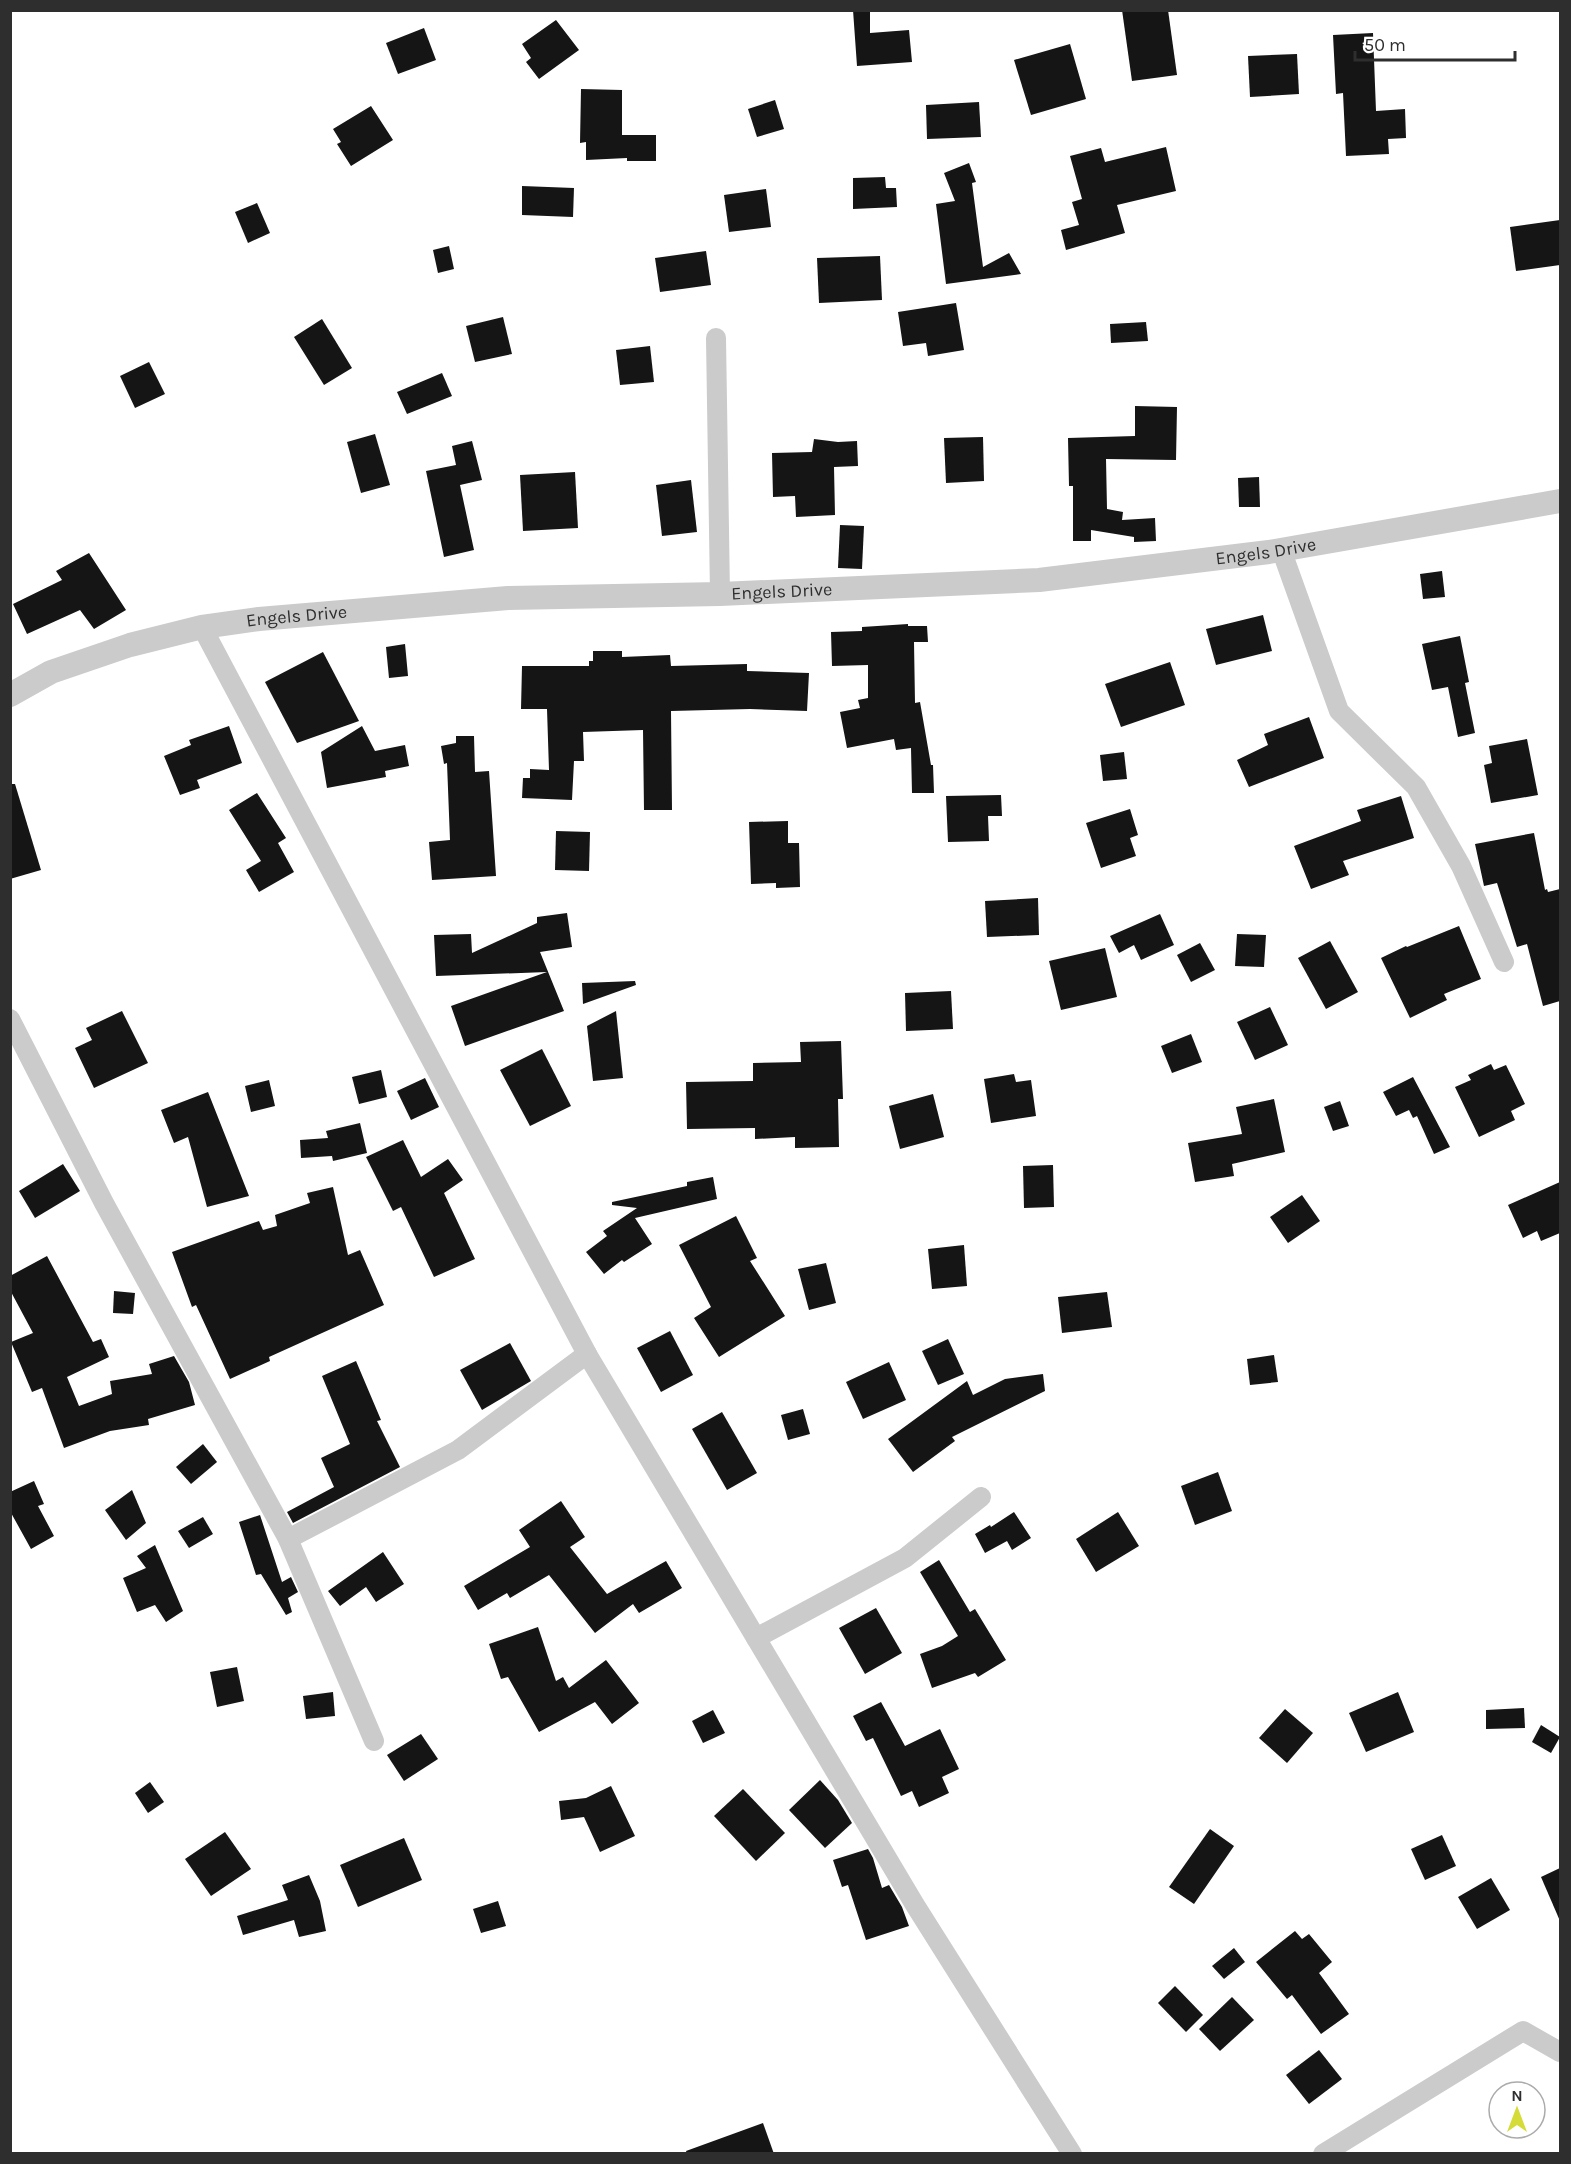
<svg xmlns="http://www.w3.org/2000/svg" width="1571" height="2164" viewBox="0 0 1571 2164" font-family="Karla,sans-serif">
<rect width="100%" height="100%" fill="#fff"/>
<g fill="#151515">
<path d="M853 10H870V33L909 30 912 62 857 66Z"/>
<path d="M1122 10H1168L1177 75 1132 81Z"/>
<path d="M556 20 579 50 539 79 526 62 531 58 522 44Z"/>
<path d="M424 28 436 60 398 74 386 43Z"/>
<path d="M1373 33 1376 111 1405 109 1406 138 1388 139 1389 154 1346 156 1343 93 1336 94 1333 35Z"/>
<path d="M1070 44 1086 99 1031 115 1014 60Z"/>
<path d="M1297 54 1299 94 1250 97 1248 56Z"/>
<path d="M581 89 622 90V135H656V161H627V158L586 160V142L580 143Z"/>
<path d="M775 100 784 129 757 137 748 109Z"/>
<path d="M979 102 981 137 927 139 926 105Z"/>
<path d="M371 106 393 140 351 166 337 144 341 142 333 129Z"/>
<path d="M1166 147 1176 191 1117 205 1125 233 1066 250 1061 230 1079 225 1072 202 1082 199 1070 156 1101 148 1105 162Z"/>
<path d="M969 163 976 182 972 183 983 267 1009 253 1021 274 946 284 936 204 955 201 944 173Z"/>
<path d="M885 177 886 188H896L897 207 853 209V178Z"/>
<path d="M522 186 574 188 573 217 522 215Z"/>
<path d="M766 189 771 227 729 232 724 195Z"/>
<path d="M257 203 270 233 248 243 235 212Z"/>
<path d="M1560 220V265L1516 271 1510 227Z"/>
<path d="M449 246 454 269 438 273 433 250Z"/>
<path d="M706 251 711 285 660 292 655 258Z"/>
<path d="M880 256 882 300 819 303 817 258Z"/>
<path d="M956 303 964 350 928 356 926 343 903 346 898 312Z"/>
<path d="M503 317 512 354 475 362 466 326Z"/>
<path d="M322 319 352 368 324 385 294 337Z"/>
<path d="M1146 322 1148 341 1111 343 1110 324Z"/>
<path d="M650 346 654 382 620 385 616 350Z"/>
<path d="M149 362 165 394 135 408 120 376Z"/>
<path d="M442 373 452 396 407 414 397 392Z"/>
<path d="M1135 406 1177 407 1176 460 1106 459 1107 509 1123 512 1122 520 1155 518 1156 541 1134 542V537L1091 530V541H1073V486H1069L1068 438 1135 436Z"/>
<path d="M375 434 390 485 361 493 347 442Z"/>
<path d="M983 437 984 481 946 483 944 438Z"/>
<path d="M814 439 838 442 857 441 858 466 834 467 835 515 796 517 795 496 773 497 772 453 812 452Z"/>
<path d="M472 441 482 480 460 485 474 550 444 557 426 471 456 465 452 446Z"/>
<path d="M575 472 578 528 523 531 520 475Z"/>
<path d="M1259 477 1260 507H1239L1238 478Z"/>
<path d="M691 480 697 532 662 536 656 485Z"/>
<path d="M840 525 864 526 862 569 838 568Z"/>
<path d="M89 553 126 610 94 629 80 610 27 634 13 604 62 580 56 571Z"/>
<path d="M1442 571 1445 597 1423 599 1420 574Z"/>
<path d="M1263 615 1272 651 1216 665 1206 629Z"/>
<path d="M908 624V626H927L928 642H914L915 703 920 702 931 765H933L934 793H912L911 748 896 750 894 739 847 748 840 712 860 708 858 700 868 698V665L832 666 831 632 862 631V627Z"/>
<path d="M1460 636 1469 682 1465 683 1475 733 1458 737 1448 687 1432 690 1422 644Z"/>
<path d="M405 644 408 676 389 678 386 647Z"/>
<path d="M593 651H622V657L670 655 671 666 747 664V671L809 673 807 711 750 709 671 711 672 810H644L643 730 583 732 584 761H574L572 800 522 798 523 778H530V769L549 770 547 709H521L522 666H589V661H593Z"/>
<path d="M323 652 359 721 297 743 265 682Z"/>
<path d="M1170 662 1185 705 1121 727 1105 684Z"/>
<path d="M1309 717 1324 758 1249 787 1237 760 1268 745 1264 734Z"/>
<path d="M229 726 242 763 197 780 200 788 180 795 164 756 191 745 189 740Z"/>
<path d="M362 726 375 751 405 745 409 766 385 771 386 777 327 788 321 752Z"/>
<path d="M456 736H474L475 772 489 771 496 876 432 880 429 842 450 840 447 763 444 764 441 746 456 743Z"/>
<path d="M1527 739 1538 795 1491 803 1484 765 1492 763 1489 746Z"/>
<path d="M1124 752 1127 779 1103 781 1100 755Z"/>
<path d="M10 784H15L41 870 10 879Z"/>
<path d="M257 793 286 838 278 843 294 872 259 892 246 870 261 861 229 810Z"/>
<path d="M1001 795 1002 816H988L989 841 948 842 946 796Z"/>
<path d="M1401 796 1414 838 1343 861 1349 875 1311 889 1294 846 1361 821 1357 810Z"/>
<path d="M1130 809 1138 835 1130 838 1136 856 1101 868 1086 823Z"/>
<path d="M788 821V843H799L800 887 776 888V883L751 884 749 822Z"/>
<path d="M556 831 590 832 589 871 555 870Z"/>
<path d="M1534 833 1545 890 1547 889 1548 892 1560 889V1001L1543 1006 1527 944 1517 947 1497 883 1484 886 1475 844Z"/>
<path d="M1038 898 1039 935 987 937 985 901Z"/>
<path d="M567 913 572 947 540 952 564 1011 465 1046 451 1006 547 972 436 976 434 935 471 934 472 953 537 923V917Z"/>
<path d="M1160 914 1174 945 1141 960 1134 945 1119 953 1110 936Z"/>
<path d="M1459 926 1481 979 1444 994 1447 1000 1410 1018 1381 958 1406 946 1407 947Z"/>
<path d="M1237 934 1266 935 1264 967 1235 966Z"/>
<path d="M1330 941 1358 992 1326 1009 1298 958Z"/>
<path d="M1200 943 1215 970 1191 982 1177 955Z"/>
<path d="M1105 948 1117 997 1061 1010 1049 961Z"/>
<path d="M635 981 636 985 583 1004 582 983Z"/>
<path d="M951 991 953 1029 906 1031 905 993Z"/>
<path d="M1270 1007 1288 1045 1255 1060 1237 1022Z"/>
<path d="M122 1011 148 1063 94 1088 75 1048 92 1040 86 1028Z"/>
<path d="M616 1011 623 1078 593 1081 587 1026Z"/>
<path d="M1191 1034 1202 1062 1172 1073 1161 1046Z"/>
<path d="M841 1041 843 1099H838L839 1147 795 1148V1137L755 1139V1128L687 1129 686 1082 753 1081V1063L801 1062 800 1042Z"/>
<path d="M542 1049 571 1106 530 1126 500 1070Z"/>
<path d="M1491 1064 1494 1070 1506 1065 1525 1104 1511 1111 1515 1120 1479 1137 1455 1087 1471 1080 1468 1075Z"/>
<path d="M381 1070 387 1097 359 1104 352 1077Z"/>
<path d="M1014 1074 1016 1082 1031 1080 1036 1116 991 1123 984 1079Z"/>
<path d="M1413 1077 1450 1147 1434 1154 1417 1116 1413 1118 1409 1110 1396 1116 1383 1092Z"/>
<path d="M425 1078 439 1107 411 1120 397 1091Z"/>
<path d="M269 1080 275 1106 251 1112 245 1086Z"/>
<path d="M208 1092 249 1196 207 1207 188 1137 174 1143 161 1110Z"/>
<path d="M933 1094 944 1137 900 1149 889 1106Z"/>
<path d="M1274 1099 1285 1152 1232 1164 1234 1176 1195 1182 1188 1143 1242 1134 1236 1107Z"/>
<path d="M1340 1101 1349 1126 1333 1131 1324 1107Z"/>
<path d="M360 1123 367 1153 333 1161 332 1156 301 1158 300 1140 328 1138 326 1131Z"/>
<path d="M403 1140 421 1177 448 1159 463 1180 444 1193 475 1259 434 1277 401 1207 393 1211 366 1157Z"/>
<path d="M63 1164 80 1191 35 1218 19 1191Z"/>
<path d="M1053 1165 1054 1207 1024 1208 1023 1166Z"/>
<path d="M713 1177 717 1199 635 1218 652 1244 624 1262 622 1260 604 1274 586 1252 607 1236 603 1231 637 1208 612 1205V1202L687 1186V1182Z"/>
<path d="M1560 1182V1233L1541 1241 1537 1231 1523 1238 1508 1205Z"/>
<path d="M333 1187 348 1255 360 1250 384 1305 269 1357 270 1361 230 1379 196 1305 192 1307 172 1252 259 1221 263 1230 277 1226 275 1215 310 1203 307 1193Z"/>
<path d="M1302 1195 1320 1221 1288 1243 1270 1217Z"/>
<path d="M736 1216 757 1258 750 1261 785 1316 719 1357 694 1318 711 1307 679 1245Z"/>
<path d="M964 1245 967 1286 932 1289 928 1249Z"/>
<path d="M47 1256 93 1342 101 1339 109 1357 67 1377 79 1406 112 1394 110 1381 152 1374 149 1364 174 1356 189 1382 195 1405 148 1419 149 1425 110 1431 64 1448 42 1388 32 1392 11 1342 33 1333 10 1290V1276Z"/>
<path d="M826 1263 836 1303 809 1310 798 1269Z"/>
<path d="M114 1291 135 1293 133 1314 113 1313Z"/>
<path d="M1107 1292 1112 1327 1062 1333 1058 1297Z"/>
<path d="M670 1331 693 1375 661 1392 637 1348Z"/>
<path d="M948 1339 964 1374 938 1385 922 1351Z"/>
<path d="M510 1343 531 1381 482 1410 460 1370Z"/>
<path d="M1274 1355 1278 1382 1250 1385 1247 1359Z"/>
<path d="M356 1361 381 1420 377 1421 400 1467 293 1523 287 1512 334 1487 321 1458 350 1444 322 1376Z"/>
<path d="M889 1362 906 1400 863 1419 846 1382Z"/>
<path d="M1043 1374 1045 1391 952 1437 955 1441 913 1472 888 1439 967 1381 973 1395 1005 1379Z"/>
<path d="M803 1409 810 1434 788 1440 781 1415Z"/>
<path d="M722 1412 757 1473 727 1490 692 1429Z"/>
<path d="M203 1444 217 1462 191 1484 176 1467Z"/>
<path d="M1218 1472 1232 1511 1195 1525 1181 1486Z"/>
<path d="M34 1481 44 1504 38 1506 54 1536 31 1549 10 1511V1492Z"/>
<path d="M132 1490 146 1523 126 1540 105 1510Z"/>
<path d="M561 1501 585 1537 570 1547 607 1594 666 1561 682 1588 639 1613 633 1604 595 1633 549 1575 510 1598 507 1593 478 1610 464 1586 530 1547 519 1530Z"/>
<path d="M1014 1512 1031 1538 1012 1550 1007 1541 985 1553 975 1534 990 1525 991 1527Z"/>
<path d="M1118 1512 1139 1546 1096 1572 1076 1539Z"/>
<path d="M260 1515 282 1582 291 1577 298 1592 288 1598 292 1612 286 1615 261 1574 256 1575 239 1522Z"/>
<path d="M203 1517 213 1534 189 1548 178 1531Z"/>
<path d="M155 1545 183 1611 166 1622 155 1605 137 1612 123 1578 146 1568 137 1556Z"/>
<path d="M383 1552 404 1584 376 1602 366 1587 340 1606 328 1591Z"/>
<path d="M939 1560 970 1612 975 1609 1006 1660 978 1677 975 1673 932 1688 920 1654 942 1646 958 1636 920 1572Z"/>
<path d="M876 1608 902 1653 865 1674 839 1628Z"/>
<path d="M538 1627 556 1681 563 1677 569 1688 606 1660 639 1703 612 1724 595 1702 539 1732 508 1677 501 1679 489 1644Z"/>
<path d="M237 1667 244 1701 217 1707 210 1672Z"/>
<path d="M333 1692 335 1716 306 1719 303 1696Z"/>
<path d="M1398 1692 1414 1732 1366 1752 1349 1713Z"/>
<path d="M881 1702 905 1746 940 1729 959 1769 942 1777 949 1793 919 1807 912 1791 901 1796 873 1738 866 1741 853 1716Z"/>
<path d="M1524 1708 1525 1728 1486 1729V1710Z"/>
<path d="M1285 1709 1313 1733 1287 1763 1259 1738Z"/>
<path d="M713 1710 725 1733 703 1743 692 1721Z"/>
<path d="M1541 1725 1560 1737 1551 1753 1532 1742Z"/>
<path d="M421 1734 438 1759 404 1781 387 1755Z"/>
<path d="M820 1780 838 1800 852 1823 825 1848 789 1810Z"/>
<path d="M150 1782 164 1802 148 1813 135 1793Z"/>
<path d="M611 1786 635 1836 600 1852 584 1817 561 1820 559 1801 586 1798Z"/>
<path d="M743 1789 785 1833 756 1861 714 1816Z"/>
<path d="M1210 1829 1234 1846 1194 1904 1169 1887Z"/>
<path d="M225 1832 251 1869 211 1896 185 1859Z"/>
<path d="M1442 1835 1456 1866 1425 1880 1411 1849Z"/>
<path d="M404 1838 422 1880 358 1907 340 1865Z"/>
<path d="M868 1849 873 1858 882 1888 889 1885 902 1907 909 1926 866 1940 848 1885 842 1887 833 1860Z"/>
<path d="M1560 1868V1921L1541 1877Z"/>
<path d="M309 1875 320 1901 326 1931 299 1937 294 1920 243 1935 237 1916 288 1900 282 1885Z"/>
<path d="M1491 1878 1510 1910 1477 1929 1458 1897Z"/>
<path d="M498 1901 506 1926 481 1933 473 1909Z"/>
<path d="M1295 1931 1302 1939 1309 1934 1332 1962 1319 1973 1349 2014 1321 2034 1292 1995 1287 1999 1256 1962Z"/>
<path d="M1234 1948 1245 1962 1224 1979 1212 1966Z"/>
<path d="M1175 1986 1203 2015 1186 2032 1158 2003Z"/>
<path d="M1232 1997 1254 2020 1220 2051 1199 2029Z"/>
<path d="M1319 2050 1342 2079 1309 2104 1286 2075Z"/>
<path d="M763 2123 774 2154H687L686 2151Z"/>
</g>
<g fill="none" stroke-linecap="round" stroke-linejoin="round">
<g stroke="#cbcbcb" stroke-width="20">
<path d="M716 338 720 594"/>
<path d="M1281 549 1339 711 1416 787 1461 866 1504 962"/>
<path d="M202 627 587 1354 915 1905 1072 2154"/>
<path d="M10 1019 104 1203 288 1539 374 1741"/>
<path d="M288 1539 458 1450 587 1354"/>
<path d="M756 1638 905 1558 981 1497"/>
<path d="M1323 2154 1523 2031 1560 2052"/>
</g>
<path stroke="#cbcbcb" stroke-width="24" id="s1" d="M10 695 51 672 130 645 202 627 259 619 508 598 720 594 1039 580 1269 552 1560 501"/>
</g>
<g text-anchor="middle" dominant-baseline="central" stroke-width="6" stroke-linejoin="round" paint-order="stroke">
<g font-size="18" fill="#2e2e2e" stroke="#fff">
<text stroke="none"><textPath href="#s1" startOffset="1272">Engels Drive</textPath></text>
<text stroke="none"><textPath href="#s1" startOffset="786">Engels Drive</textPath></text>
<text stroke="none"><textPath href="#s1" startOffset="300">Engels Drive</textPath></text>
</g>
</g>
<rect width="1571" height="2164" fill="none" stroke="#2e2e2e" stroke-width="24"/>
<g transform="translate(1517 2110)"><circle r="28" fill="#ffffff" stroke="#ababab" stroke-width="1.5"/>
<path d="M0-4.5L10 22L0 15L-10 22Z" fill="#d5dc38"/>
<text y="-9" font-size="16" font-weight="bold" text-anchor="middle" fill="#2e2e2e">N</text>
</g>
<path d="M1355 51v9h160v-9" fill="none" stroke="#2e2e2e" stroke-width="3"/>
<text x="1364" y="51" font-size="18" fill="#2e2e2e" stroke="#ffffff" stroke-width="4.5" paint-order="stroke">50 m</text>
</svg>
